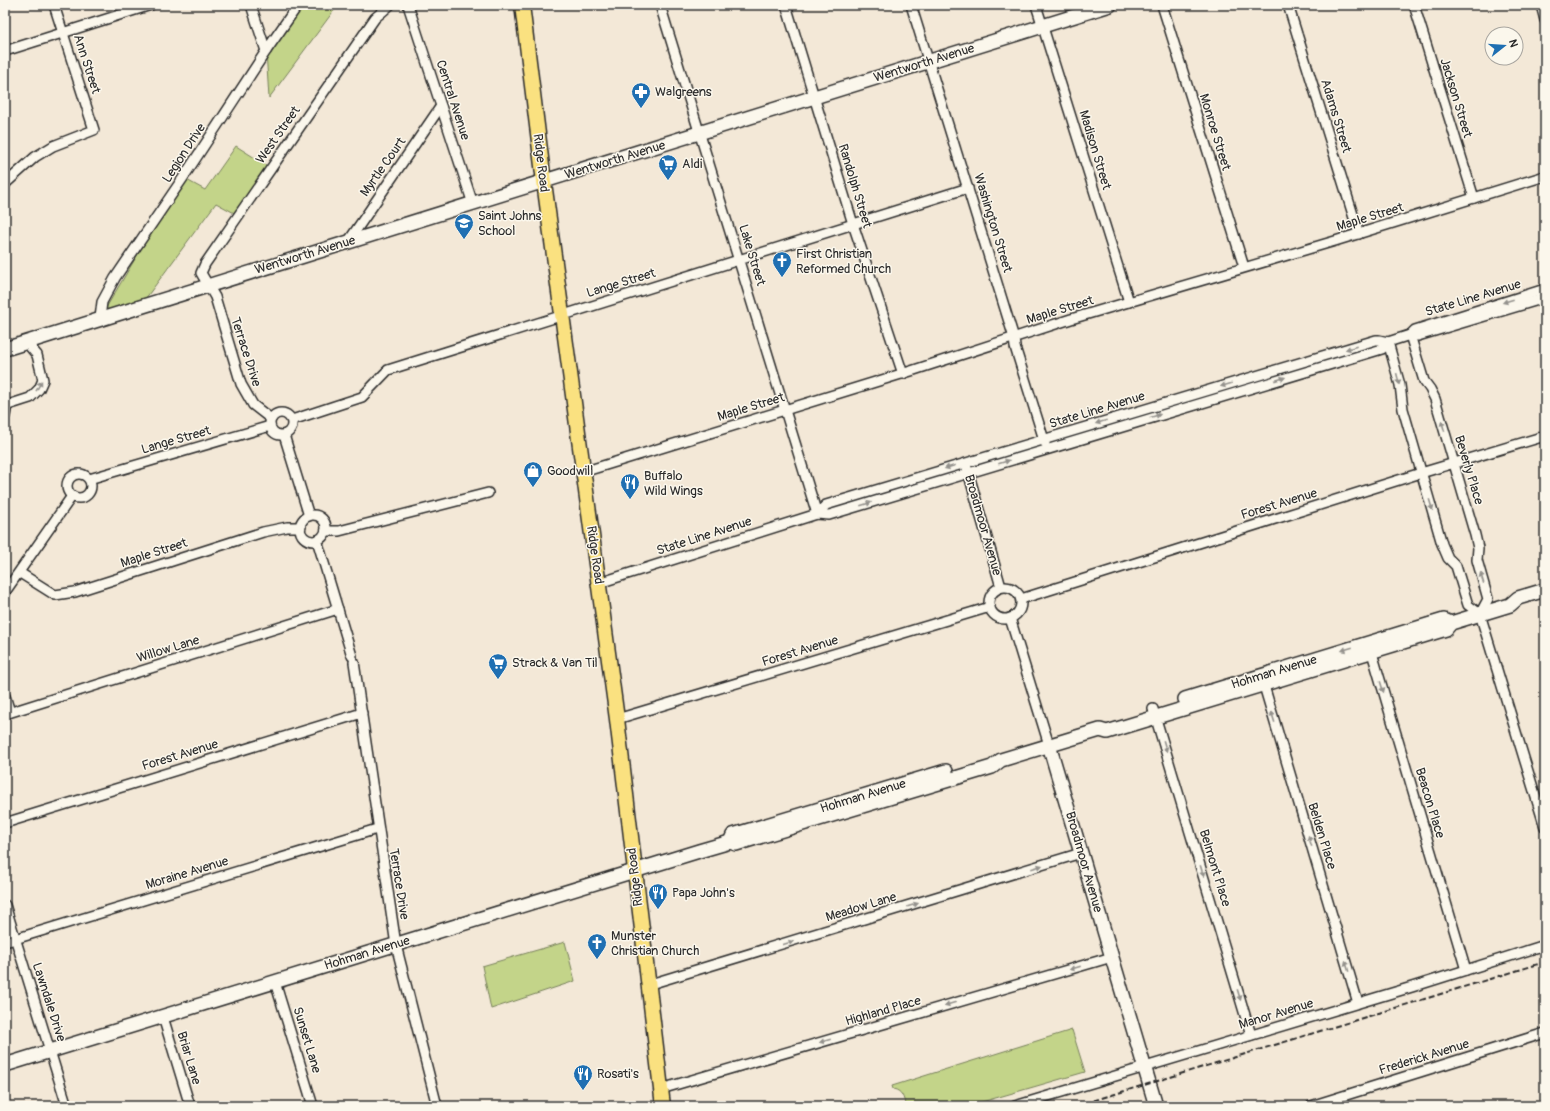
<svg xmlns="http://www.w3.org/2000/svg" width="1550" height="1111" viewBox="0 0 1550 1111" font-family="Pangolin,sans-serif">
<rect width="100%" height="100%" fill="#f3e8d7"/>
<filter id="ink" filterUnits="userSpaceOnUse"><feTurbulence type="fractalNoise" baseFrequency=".025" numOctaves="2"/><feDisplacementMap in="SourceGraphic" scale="8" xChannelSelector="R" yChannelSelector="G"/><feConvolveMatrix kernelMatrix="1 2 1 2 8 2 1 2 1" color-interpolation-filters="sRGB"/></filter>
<g filter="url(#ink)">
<g fill="#c3d489" stroke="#77805a">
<path d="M298 5H338L269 98 266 51Z"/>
<path d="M236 146 271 168 238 215 216 203 140 306 100 318 183 178 205 190Z"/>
<path d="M565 942 575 981 491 1009 482 966Z"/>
<path d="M1072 1030 1085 1072 968 1106H906C903 1098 903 1091 893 1089L892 1086Z"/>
</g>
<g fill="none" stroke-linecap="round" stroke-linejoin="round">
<g stroke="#2b2b2b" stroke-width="12">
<g id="street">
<path d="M251 5 266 51"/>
<path d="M408 5 473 204"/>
<path d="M660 5 817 514"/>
<path d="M786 5 853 224 903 374"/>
<path d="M911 5 1014 338 1015 347 1045 443"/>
<path d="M1036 5 1129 302"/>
<path d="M1162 5 1244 267"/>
<path d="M1288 5 1359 234"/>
<path d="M1414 5 1474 198"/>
<path d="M1541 5 1545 20"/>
<path d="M5 51 151 5"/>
<path d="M5 184 35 157 53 146 94 130 54 5"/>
<path d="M348 242 441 106"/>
<path d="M100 318 102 302 115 278 183 178 266 51 298 5"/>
<path d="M1410 335 1424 381 1430 389 1435 399 1475 535 1478 548 1477 560 1488 599 1480 614"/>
<path d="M1410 335 1418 336 1545 298"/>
<path d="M1388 342 1400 385 1403 409 1442 544 1448 558 1456 566 1468 605 1480 614 1545 827"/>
<path d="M5 406 30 398 39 389 43 380 37 355 26 342"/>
<circle cx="281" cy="424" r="11"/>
<path d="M5 416 7 405"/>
<path d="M271 419 253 405 241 384 215 297 201 273 205 264 375 18 390 5"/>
<path d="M292 420 362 397 388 370 968 188"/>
<path d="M284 435 309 516"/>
<path d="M967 468 1001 587"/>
<path d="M583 472 911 371 1071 319 1335 241 1545 176"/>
<circle cx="79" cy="486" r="12"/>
<path d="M89 479 270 426"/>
<path d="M817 514 826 505 1376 340H1379L1388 342"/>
<circle cx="313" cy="528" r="13"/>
<path d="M326 531H339L488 493"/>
<path d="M317 540 352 656"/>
<path d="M20 573 55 595 75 592 263 532 287 527H301"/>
<path d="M599 583 817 514 829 515 1382 349 1388 342 1410 335 1415 330 1545 289"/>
<circle cx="1005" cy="603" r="16"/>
<path d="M5 592 72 496"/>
<path d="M1021 599 1421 473 1545 436"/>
<path d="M1010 618 1049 745"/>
<path d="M1370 646 1466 970"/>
<path d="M354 662 396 945 437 1106"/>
<path d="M1262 679 1358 1003"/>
<path d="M5 696 10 712"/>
<path d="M1153 709 1251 1035"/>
<path d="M5 714 338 609"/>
<path d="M617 719 990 607"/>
<path d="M5 823 362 713"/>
<path d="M5 905 67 1106"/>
<path d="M5 942 377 829"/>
<path d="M275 982 313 1106"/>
<path d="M647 985 1081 853"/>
<path d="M163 1017 190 1106"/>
<path d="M661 1089 1112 957"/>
<path d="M1015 1106 1412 987 1545 945"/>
<path d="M1311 1106 1545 1033"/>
</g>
</g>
<g stroke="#2b2b2b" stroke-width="16">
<g id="secondary">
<path d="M5 349 1110 5"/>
<path d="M1185 699 1444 620 1451 623"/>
<path d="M1049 745 1156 1106"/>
<path d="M730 842 733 835 946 771"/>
<path d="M5 1065 699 851 730 842 736 844 992 767 1001 760 1100 730 1107 732 1446 629 1451 623 1510 605 1518 598 1545 590"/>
</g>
</g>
<g stroke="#2b2b2b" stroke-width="17">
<path id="primary" d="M522 5 544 182 617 719 663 1106"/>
</g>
<use href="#street" stroke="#fbf7ec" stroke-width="9"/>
<use href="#secondary" stroke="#fbf7ec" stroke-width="13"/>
<use href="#primary" stroke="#fae180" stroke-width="14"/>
<path stroke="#2b2b2b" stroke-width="2" stroke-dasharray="6 3" stroke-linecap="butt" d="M1076 1106 1545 962"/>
</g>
<defs><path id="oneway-solid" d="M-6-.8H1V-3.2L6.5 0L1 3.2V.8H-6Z"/></defs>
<g fill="#93918c">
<use href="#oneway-solid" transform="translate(1508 301) rotate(163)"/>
<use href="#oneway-solid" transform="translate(1351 348) rotate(164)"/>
<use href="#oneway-solid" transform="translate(1280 379) rotate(-17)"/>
<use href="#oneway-solid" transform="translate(1398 379) rotate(76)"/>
<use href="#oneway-solid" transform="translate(1226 385) rotate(164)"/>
<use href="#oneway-solid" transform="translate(39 386) rotate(-60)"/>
<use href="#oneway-solid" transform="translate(1155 416) rotate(-17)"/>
<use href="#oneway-solid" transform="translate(1101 422) rotate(163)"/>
<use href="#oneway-solid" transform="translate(1443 426) rotate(-106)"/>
<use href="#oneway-solid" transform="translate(1004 462) rotate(-17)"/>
<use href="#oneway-solid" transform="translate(950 467) rotate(163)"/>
<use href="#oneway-solid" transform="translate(866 504) rotate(-17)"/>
<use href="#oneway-solid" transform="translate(1431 505) rotate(73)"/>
<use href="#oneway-solid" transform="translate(1482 578) rotate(-107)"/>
<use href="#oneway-solid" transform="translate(1347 649) rotate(163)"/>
<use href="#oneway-solid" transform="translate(1382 687) rotate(73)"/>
<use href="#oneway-solid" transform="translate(1273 717) rotate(-107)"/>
<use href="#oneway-solid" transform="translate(1165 746) rotate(73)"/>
<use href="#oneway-solid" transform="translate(1310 841) rotate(-107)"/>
<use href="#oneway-solid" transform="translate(1037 867) rotate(-17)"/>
<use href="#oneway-solid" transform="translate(1202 871) rotate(73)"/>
<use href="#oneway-solid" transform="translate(913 905) rotate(-17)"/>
<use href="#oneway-solid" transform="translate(788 943) rotate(-17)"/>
<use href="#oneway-solid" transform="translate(1347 966) rotate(-107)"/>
<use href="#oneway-solid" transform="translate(1075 968) rotate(164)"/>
<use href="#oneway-solid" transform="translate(1239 995) rotate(73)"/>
<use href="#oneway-solid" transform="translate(950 1004) rotate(164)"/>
<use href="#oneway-solid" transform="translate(825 1041) rotate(164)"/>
</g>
</g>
<defs>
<g id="pharmacy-pin" transform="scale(1)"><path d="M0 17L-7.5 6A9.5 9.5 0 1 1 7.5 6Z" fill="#1f6fb2" stroke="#fbf7ec"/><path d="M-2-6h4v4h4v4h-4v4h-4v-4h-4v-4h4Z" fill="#fff"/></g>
<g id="supermarket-pin" transform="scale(1)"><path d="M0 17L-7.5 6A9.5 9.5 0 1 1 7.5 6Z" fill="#1f6fb2" stroke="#fbf7ec"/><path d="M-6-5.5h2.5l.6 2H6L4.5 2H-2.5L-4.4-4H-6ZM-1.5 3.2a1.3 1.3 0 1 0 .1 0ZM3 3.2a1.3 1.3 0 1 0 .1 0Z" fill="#fff"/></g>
<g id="school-pin" transform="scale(1)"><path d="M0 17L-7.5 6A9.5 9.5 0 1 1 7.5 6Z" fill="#1f6fb2" stroke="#fbf7ec"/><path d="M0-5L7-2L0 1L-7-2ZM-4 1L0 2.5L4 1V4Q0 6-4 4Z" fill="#fff"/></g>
<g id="church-pin" transform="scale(1)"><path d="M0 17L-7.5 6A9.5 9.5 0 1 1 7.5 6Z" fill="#1f6fb2" stroke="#fbf7ec"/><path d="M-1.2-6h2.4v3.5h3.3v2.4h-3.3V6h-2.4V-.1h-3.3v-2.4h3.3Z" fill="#fff"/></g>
<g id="shop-pin" transform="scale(1)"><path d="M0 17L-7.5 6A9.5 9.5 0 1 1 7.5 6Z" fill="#1f6fb2" stroke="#fbf7ec"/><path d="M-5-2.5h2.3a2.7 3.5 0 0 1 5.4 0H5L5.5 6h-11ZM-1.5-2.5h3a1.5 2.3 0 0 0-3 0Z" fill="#fff"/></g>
<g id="restaurant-pin" transform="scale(1)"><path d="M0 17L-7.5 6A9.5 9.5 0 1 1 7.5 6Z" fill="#1f6fb2" stroke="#fbf7ec"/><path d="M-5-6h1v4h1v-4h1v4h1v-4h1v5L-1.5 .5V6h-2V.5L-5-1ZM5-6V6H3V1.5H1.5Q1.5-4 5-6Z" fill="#fff"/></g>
</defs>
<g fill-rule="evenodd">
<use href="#pharmacy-pin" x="641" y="92"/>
<use href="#supermarket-pin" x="668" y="164"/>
<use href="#school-pin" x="464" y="223"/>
<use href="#church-pin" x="782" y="261"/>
<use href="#shop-pin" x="533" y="471"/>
<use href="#restaurant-pin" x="630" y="483"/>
<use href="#supermarket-pin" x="498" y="663"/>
<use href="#restaurant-pin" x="658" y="893"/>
<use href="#church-pin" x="597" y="943"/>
<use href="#restaurant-pin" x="583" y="1074"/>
</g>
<g text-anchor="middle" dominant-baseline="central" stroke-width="3" stroke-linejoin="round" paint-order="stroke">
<g font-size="13" fill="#2b2b2b" stroke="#fbf7ec">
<text transform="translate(924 63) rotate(-17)">Wentworth Avenue</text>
<text transform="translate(87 64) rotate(72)">Ann Street</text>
<text transform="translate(1456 98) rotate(73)">Jackson Street</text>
<text transform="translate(453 100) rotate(72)">Central Avenue</text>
<text transform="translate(1336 116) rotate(73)">Adams Street</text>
<text transform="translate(1215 132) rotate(73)">Monroe Street</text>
<text transform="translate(278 135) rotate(-55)">West Street</text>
<text transform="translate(1095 150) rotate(73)">Madison Street</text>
<text transform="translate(184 153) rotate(-57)">Legion Drive</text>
<text transform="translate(615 160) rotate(-17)">Wentworth Avenue</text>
<text transform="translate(541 163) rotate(83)">Ridge Road</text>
<text transform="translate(383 167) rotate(-55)">Myrtle Court</text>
<text transform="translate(855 186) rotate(73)">Randolph Street</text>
<text transform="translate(1370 217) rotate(-17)">Maple Street</text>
<text transform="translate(993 223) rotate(73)">Washington Street</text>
<text transform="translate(305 255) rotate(-17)">Wentworth Avenue</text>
<text transform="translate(752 255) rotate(73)">Lake Street</text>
<text transform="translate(621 283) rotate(-17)">Lange Street</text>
<text transform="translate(1473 298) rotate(-17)">State Line Avenue</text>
<text transform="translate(1060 310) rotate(-17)">Maple Street</text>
<text transform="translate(246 352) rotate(72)">Terrace Drive</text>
<text transform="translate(751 407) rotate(-17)">Maple Street</text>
<text transform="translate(1097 410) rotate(-17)">State Line Avenue</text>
<text transform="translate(176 440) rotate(-16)">Lange Street</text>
<text transform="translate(1469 470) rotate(73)">Beverly Place</text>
<text transform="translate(1279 504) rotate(-17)">Forest Avenue</text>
<text transform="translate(983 525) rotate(74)">Broadmoor Avenue</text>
<text transform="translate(704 536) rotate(-18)">State Line Avenue</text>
<text transform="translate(154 553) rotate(-18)">Maple Street</text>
<text transform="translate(595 555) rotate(82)">Ridge Road</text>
<text transform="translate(168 649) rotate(-17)">Willow Lane</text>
<text transform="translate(800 651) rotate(-17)">Forest Avenue</text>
<text transform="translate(1274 672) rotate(-17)">Hohman Avenue</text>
<text transform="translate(180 755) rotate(-17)">Forest Avenue</text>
<text transform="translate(863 796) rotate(-17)">Hohman Avenue</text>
<text transform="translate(1430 803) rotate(73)">Beacon Place</text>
<text transform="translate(1322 836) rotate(73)">Belden Place</text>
<text transform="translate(1084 862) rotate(74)">Broadmoor Avenue</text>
<text transform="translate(1215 868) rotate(73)">Belmont Place</text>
<text transform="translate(187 873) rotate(-17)">Moraine Avenue</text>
<text transform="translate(635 877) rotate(-97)">Ridge Road</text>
<text transform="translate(399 884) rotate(81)">Terrace Drive</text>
<text transform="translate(861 907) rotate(-17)">Meadow Lane</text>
<text transform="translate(367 953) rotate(-17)">Hohman Avenue</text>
<text transform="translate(49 1002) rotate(72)">Lawndale Drive</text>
<text transform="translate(883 1011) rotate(-16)">Highland Place</text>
<text transform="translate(1276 1014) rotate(-17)">Manor Avenue</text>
<text transform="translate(307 1040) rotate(73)">Sunset Lane</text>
<text transform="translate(1424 1057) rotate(-17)">Frederick Avenue</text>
<text transform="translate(189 1058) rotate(73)">Briar Lane</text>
</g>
<g font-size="13" fill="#2b2b2b" stroke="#fbf7ec" text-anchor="start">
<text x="655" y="92">Walgreens</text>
<text x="682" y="164">Aldi</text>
<text x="478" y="216">Saint Johns<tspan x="478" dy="15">School</tspan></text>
<text x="796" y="254">First Christian<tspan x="796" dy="15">Reformed Church</tspan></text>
<text x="547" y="471">Goodwill</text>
<text x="644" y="476">Buffalo<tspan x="644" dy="15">Wild Wings</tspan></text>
<text x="512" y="663">Strack &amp; Van Til</text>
<text x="672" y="893">Papa John's</text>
<text x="611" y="936">Munster<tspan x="611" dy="15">Christian Church</tspan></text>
<text x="597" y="1074">Rosati's</text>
</g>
</g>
<rect width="1550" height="1111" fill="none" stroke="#fbf7ec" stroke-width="20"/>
<rect x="10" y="10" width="1530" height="1091" fill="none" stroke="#2b2b2b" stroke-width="1.5" filter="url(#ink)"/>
<g transform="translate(1504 46) rotate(73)"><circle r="19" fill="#fbf7ec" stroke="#a8a59f"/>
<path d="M0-3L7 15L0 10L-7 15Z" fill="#1f6fb2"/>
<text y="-6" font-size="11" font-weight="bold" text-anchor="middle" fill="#2b2b2b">N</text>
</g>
</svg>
